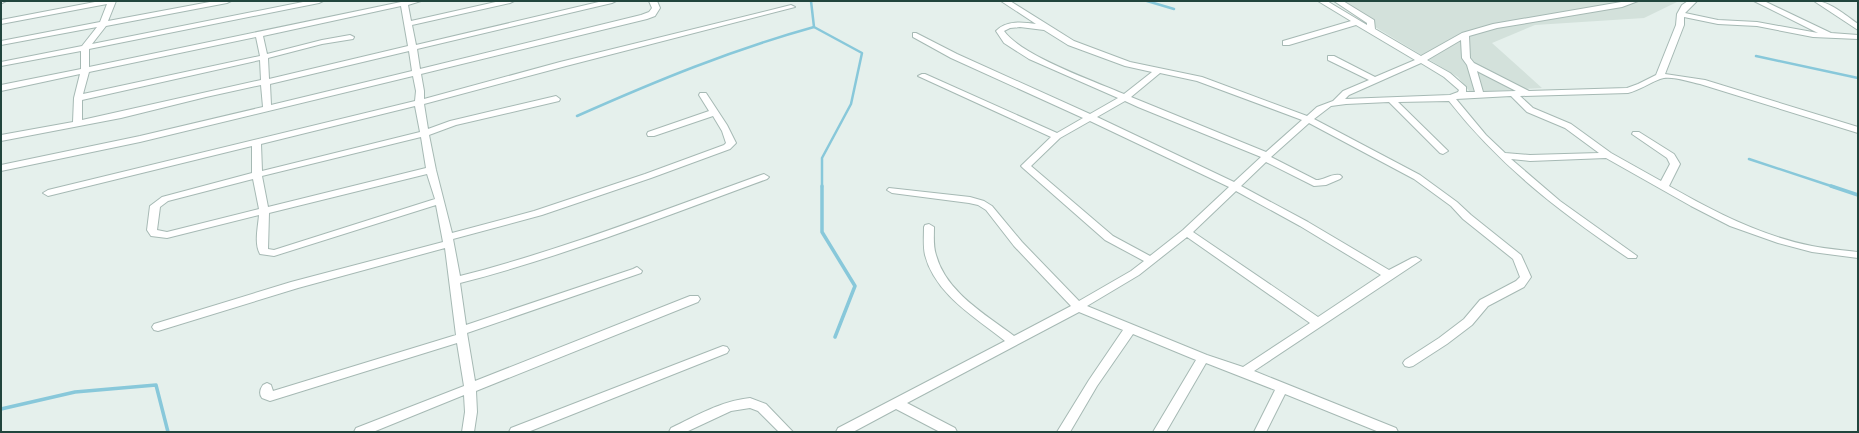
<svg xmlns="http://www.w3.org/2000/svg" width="1859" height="433" viewBox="0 0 1859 433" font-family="Signika,sans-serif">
<rect width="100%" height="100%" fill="#e5f0ec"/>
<path fill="#d3e1db" d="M1332 1H1676L1677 2 1644 18 1535 25 1492 43 1542 88 1470 92 1458 77Z"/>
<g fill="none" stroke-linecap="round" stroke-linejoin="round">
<g stroke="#88c8da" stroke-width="2.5">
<path d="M811 1 814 27 862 53 851 104 822 158V187"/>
<path d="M1147 1 1174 9"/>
<path d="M1756 56 1858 78"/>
<path d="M577 116C656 81 731 50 814 27"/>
<path d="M1749 159 1834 187"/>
</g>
<g stroke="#88c8da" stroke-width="3.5">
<path d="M822 186V232L855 286 835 337"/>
<path d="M1831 186 1858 195"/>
<path d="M1 409 75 392 156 385 168 432"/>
</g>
<g stroke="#a6b9b4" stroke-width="2">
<g id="minor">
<path d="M1 1H6L2 3Z"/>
<path d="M100 1H116L108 21 215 1H231L227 3 106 26 92 44 308 1H323L319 3 89 49V67L401 2 400 1H421L408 5 411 21 500 1H514L510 3 412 25 416 45 603 1H616L612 3 417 49 420 69 641 15 649 12 652 8 649 1H657L660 8 655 16 647 19 421 74 424 91V99L560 62 791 5 795 7 566 66 424 104 428 129 450 121 556 96 560 99 559 101 456 125 429 135 436 170 452 233 534 211 645 174 724 145 726 143 722 131 713 116 654 136H648L647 134 648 132 709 111 699 95 700 93H706L727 125 736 143 730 149 651 178 542 215 453 239 460 276C562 250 661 211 761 175L764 174 769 177 767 179C666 216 565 256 460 283L466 325 633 269 637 267 642 271 641 273 467 333 475 381 690 296H698L700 299 698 302 476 391 477 412 474 432H462L465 412 464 395 373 432H354L356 428 464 386 457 343 270 401 262 398C259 394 260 389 263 385L267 383 271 385 273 391 456 335 445 248 298 288 158 331 154 330 152 327 154 324 291 282 443 242 436 205 274 256 260 254C254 243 258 228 259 215L167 238 151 236 147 230 150 206 162 197 252 173V146L48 196 43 193 48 190 415 101 416 91 413 76 140 142 1 171V165L140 136 263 107 261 85 206 97 121 118 1 141V135L73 122 74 98 80 74 1 91V85L81 69V51L1 66V62L82 46 97 27 1 45V41L100 22 107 4 1 24V20ZM401 6 408 46 269 79 268 58 322 44 353 39 354 37 350 35 322 40 267 54 263 36ZM256 37 260 56 83 94 89 72ZM409 51 412 71 271 105 270 84ZM260 60 261 80 82 120V100ZM415 106 420 132 262 171 261 144ZM421 137 426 168 268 207 262 176ZM427 174 435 199 274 250 268 249 269 213ZM253 179 259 209 167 232 157 230 160 207 168 201Z"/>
<path d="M1001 1H1010L1074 41 1130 62 1202 77 1307 116 1317 107 1333 101 1343 91 1369 80 1328 60V56H1334L1375 77 1415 60 1356 25 1289 45H1283V41L1351 21 1318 1H1327L1367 25V23L1334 1H1343L1374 20 1375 29 1421 56 1462 33 1493 24 1627 1H1638L1622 7 1497 28 1469 36 1470 58 1474 63 1529 91 1627 88 1638 84 1656 75 1676 25 1677 14 1682 5 1688 1H1697L1685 13 1718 20 1757 22 1818 33 1754 1H1764L1831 33 1858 35V39L1813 37 1757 26 1718 24 1684 17V25L1665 74 1705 80 1858 127V133L1700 84C1689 82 1671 75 1660 79 1649 83 1640 90 1628 93L1520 96 1533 108 1571 124 1611 153 1661 181 1670 164 1667 158 1632 134 1633 132H1639L1674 154 1680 164 1669 186C1713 211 1761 236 1812 246 1827 249 1843 250 1858 252V258L1812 252 1778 243 1730 226 1691 206 1606 158 1530 161 1511 159 1560 201 1637 256 1636 258H1628C1559 211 1501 167 1449 101L1398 102 1446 149 1448 151 1443 154 1440 153 1389 102 1346 104 1331 106 1314 119 1420 175 1457 202 1471 215 1521 255 1531 277 1524 287 1488 306 1472 325 1447 344 1413 366 1409 367 1405 366 1403 363 1405 360 1439 338 1464 319 1480 300 1516 281 1520 277 1513 259 1463 219 1451 206 1414 179 1309 123 1271 157 1316 180C1324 180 1332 173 1340 175L1342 177 1340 179 1326 185 1314 186 1266 162 1241 186 1308 222 1389 270 1412 258 1416 257 1421 260 1254 371 1396 428 1398 432H1379L1285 394 1266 432H1254L1275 390 1206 363 1166 432H1153L1196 360 1133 334 1097 386 1070 432H1057L1089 380 1123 330 1079 312 907 403 955 428 957 432H940L896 409 853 432H836L838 428 1005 341C975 317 935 294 925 255 923 246 924 236 924 227L925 225 929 224 934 227C934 236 933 246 936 255 946 292 985 314 1014 336L1071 306 1014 246 986 210 978 205 969 203 892 193 887 190 889 188 970 197 984 201 992 206 1022 242 1079 301 1131 271 1144 261 1105 240 1023 168 1021 166 1023 164 1051 137 918 76 922 74H925L1057 133 1083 118 951 58 913 37V33H916L957 54 1090 114 1118 98 1029 59 1004 43 996 31C1006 20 1023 22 1036 24ZM1020 27 1044 30 1068 45 1125 66 1152 72 1124 94C1094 81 1022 56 1004 31L1010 28ZM1461 40 1462 58 1467 65 1475 92H1466V87L1450 73 1427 60ZM1421 63 1444 77 1459 90 1458 92 1450 95 1345 99 1349 95ZM1477 71 1516 91 1483 92ZM1160 73 1197 81 1302 120 1266 152 1131 97ZM1511 96 1527 112 1565 128 1599 153 1530 155 1505 153 1486 135 1456 99ZM1125 101 1138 107 1261 157 1234 182 1097 117ZM1090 121 1229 187 1183 230 1150 256 1113 236 1031 166 1060 138ZM1236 191 1300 226 1381 275 1318 317 1193 232ZM1187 237 1310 323 1243 367 1207 355 1087 306 1139 275Z"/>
<path d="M1814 1C1830 1 1845 15 1858 24V30Z"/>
<path d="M723 346 727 347 729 350 727 353 528 432H509L511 428Z"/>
<path d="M750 398 766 404 793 432H779L758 411 750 408 731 411 686 432H669L671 428C696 416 721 401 750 398Z"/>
</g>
</g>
<use href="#minor" fill="#fff" fill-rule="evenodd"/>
</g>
<rect width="1859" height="433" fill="none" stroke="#21453d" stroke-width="4"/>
</svg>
